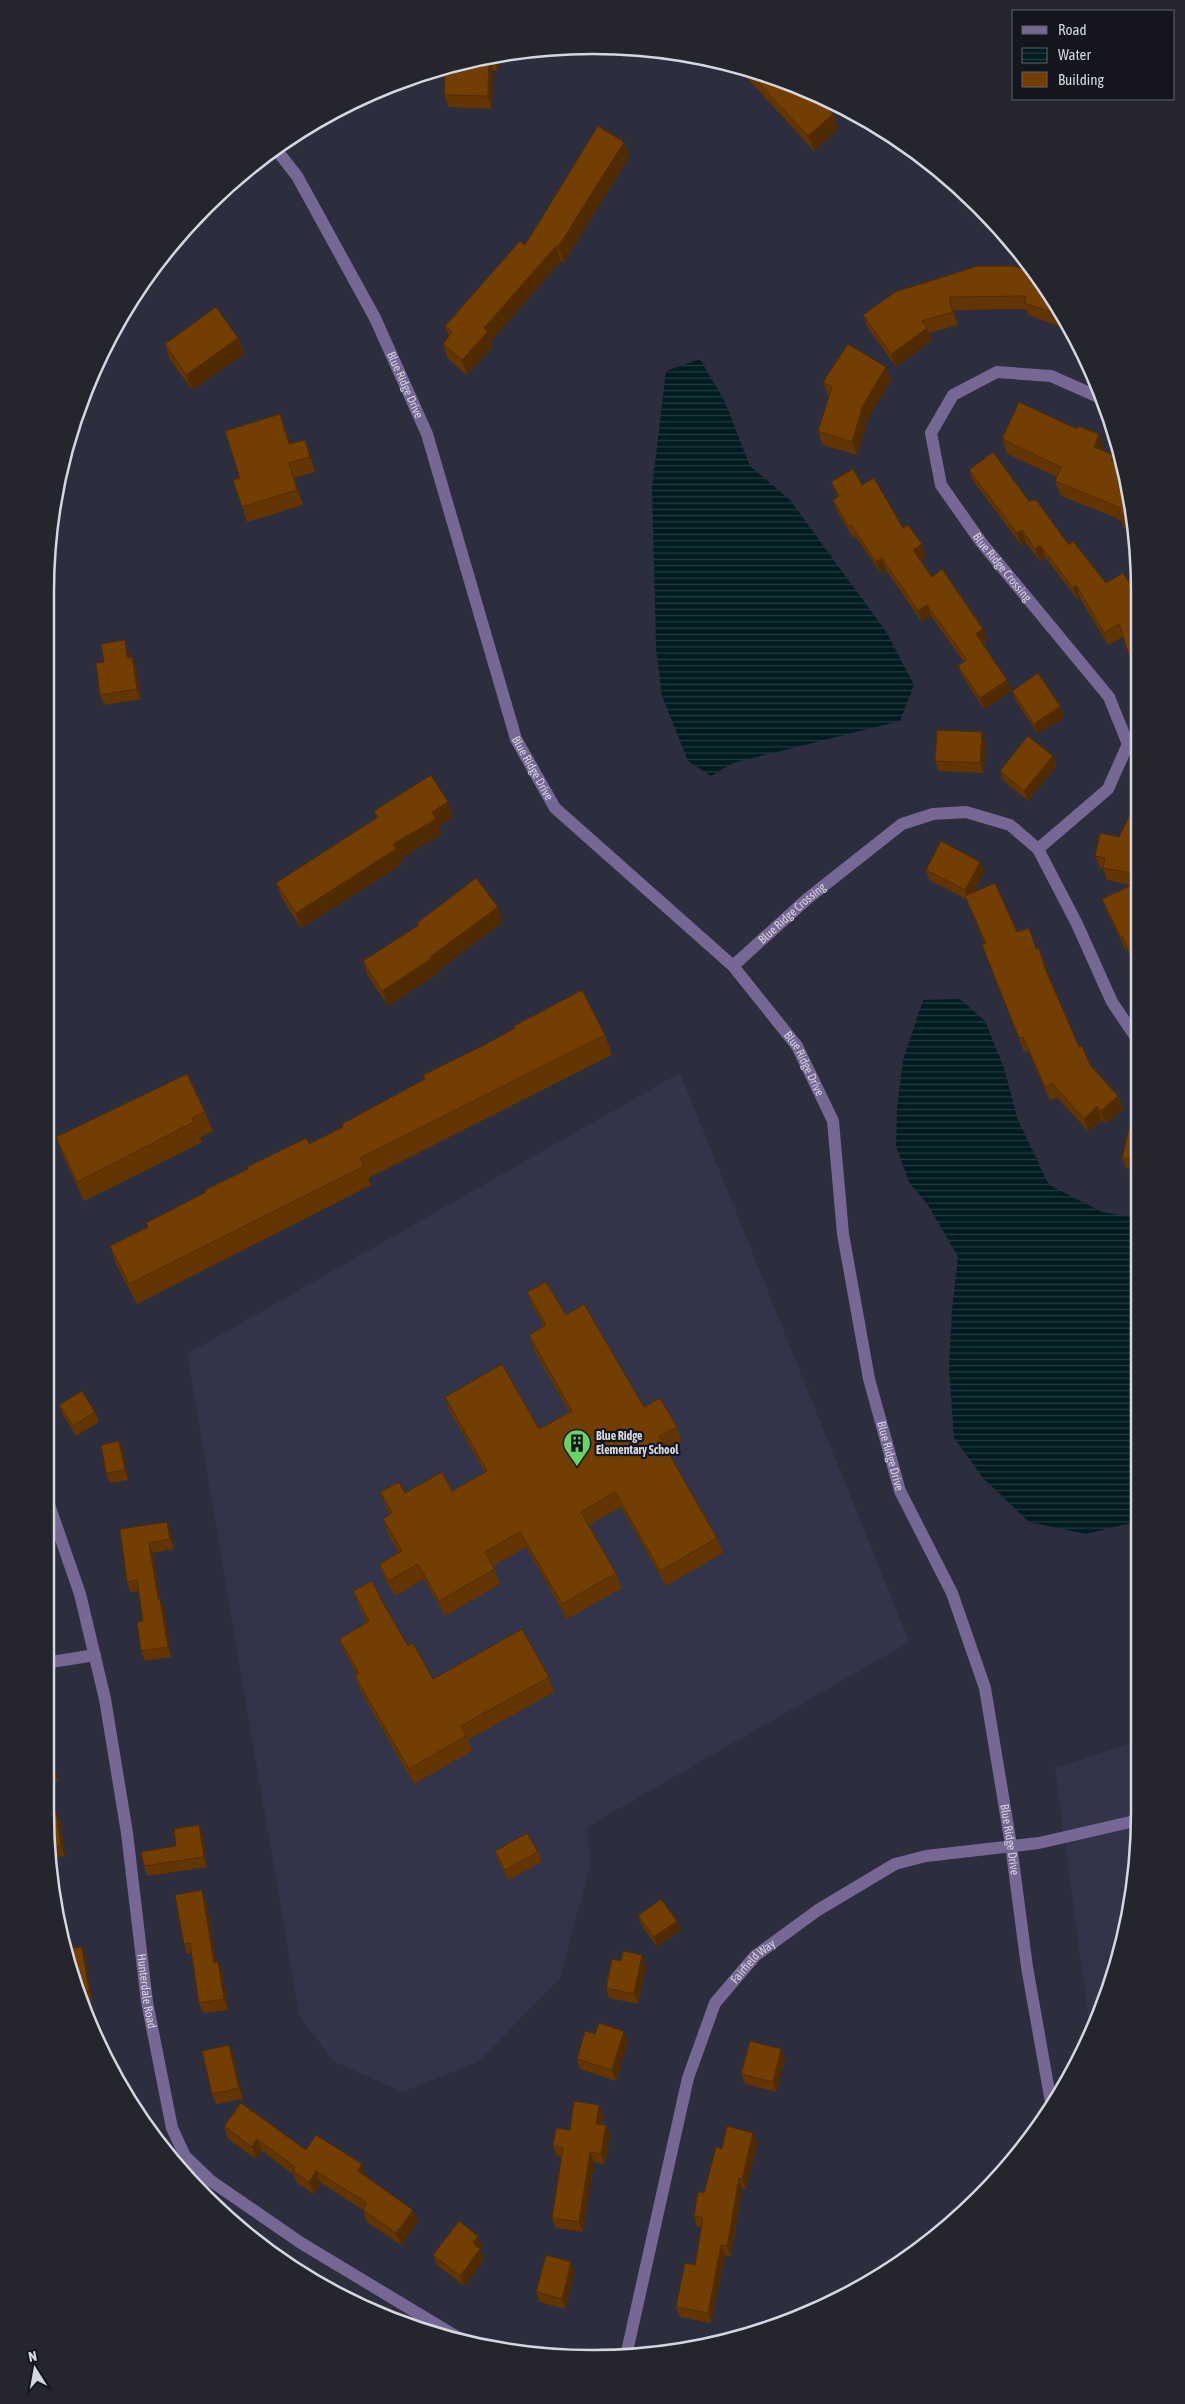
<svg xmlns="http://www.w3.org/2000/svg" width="1185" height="2404" viewBox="0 0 1185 2404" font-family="'Asap Condensed',sans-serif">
<defs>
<pattern id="water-rules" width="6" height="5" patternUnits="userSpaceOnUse" patternTransform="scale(1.25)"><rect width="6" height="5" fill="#001c21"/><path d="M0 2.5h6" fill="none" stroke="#243c41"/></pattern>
</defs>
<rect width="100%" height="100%" fill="#2c2e3d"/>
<g fill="#32354a">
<path d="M680 1073 909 1642 587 1827 590 1866 560 1977 480 2061 403 2092 333 2061 299 2015 187 1354Z"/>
<path d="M1140 1740V1812L1129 1919 1098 2021 1091 2036 1055 1768Z"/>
</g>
<g fill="url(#water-rules)">
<path d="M700 359 725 402 750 466 790 500 887 633 914 685 900 721 733 763 711 776 688 761 662 696 656 648 652 488 666 371Z"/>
<path d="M960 999 985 1021 1004 1068 1018 1120 1049 1185 1102 1212 1138 1218 1139 1521 1086 1534 1029 1522 983 1478 954 1438 949 1366 952 1310 958 1257 928 1205 909 1182 896 1146 897 1108 903 1060 923 1000Z"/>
</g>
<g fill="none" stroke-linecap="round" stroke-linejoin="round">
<g stroke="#776794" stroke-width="12">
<path id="s1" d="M275 148 297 176 375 318 427 434 516 739 555 808 733 966 797 1046 833 1121 843 1234 869 1379 900 1491 952 1593 985 1688 1011 1845 1027 1967 1052 2108"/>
<path id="s2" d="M1103 399 1051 376 997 372 953 395 931 433 941 485 981 542 1109 697 1128 744 1108 789 1038 849 1077 924 1112 1002 1137 1039"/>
<path id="s3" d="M733 966 807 899 902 824 933 814 966 812 1010 825 1038 849"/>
<path id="s4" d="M45 1493 80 1594 105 1699 127 1833 147 2002 172 2128 185 2156 211 2181 301 2243 467 2343"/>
<path d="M45 1663 95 1655"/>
<path id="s5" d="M626 2356 688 2078 715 2003 755 1956 818 1910 895 1864 926 1856 1039 1843 1139 1820"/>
</g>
</g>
<g fill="#633502">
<path d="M500 54 498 71 493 70 492 109 449 107 444 95 486 55Z"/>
<path d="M736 66 802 87 833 114 838 129 814 151Z"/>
<path d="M624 142 629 157 564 262 561 261 491 341 493 346 467 375 448 359 443 344 449 337 445 326 525 245Z"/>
<path d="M1035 273 1067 329 1028 315 1026 309 953 310 958 325 929 333 932 340 896 367 868 328 863 315Z"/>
<path d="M238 338 244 354 192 390 170 359 165 344Z"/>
<path d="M886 367 891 380 868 419 857 455 823 445 818 431 830 396 828 395 823 382Z"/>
<path d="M280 414 290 444 310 455 315 472 294 478 303 505 247 522 242 507 240 478Z"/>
<path d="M1002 439 1104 449 1103 451 1116 463 1120 464 1135 521V532L1124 528 1121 520 1061 496 1055 481 1057 477 1007 454Z"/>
<path d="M969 470 1029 501 1069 545 1106 583 1136 594V675L1123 637 1108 645 1080 598 1078 600 1045 557 1040 561 1026 543 1022 546 974 482Z"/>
<path d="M831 482 862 485 903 528 926 556 920 560 932 577 987 640 983 644 1007 680 1011 691 984 709 963 677 958 666 964 662 931 616 922 622 886 570 881 573 855 536 853 538 837 511 833 500 838 497Z"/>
<path d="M128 650 129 657 136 667 141 699 104 705 100 695 104 662Z"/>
<path d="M1012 691 1060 706 1064 717 1038 734 1016 701Z"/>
<path d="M985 742 984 773 939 771 935 761Z"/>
<path d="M1053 756 1056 766 1028 801 1004 781 1000 771Z"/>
<path d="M1136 802 1137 976 1127 950 1126 951 1107 912 1102 899 1131 885 1107 880 1103 869 1100 868 1095 856 1119 837Z"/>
<path d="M374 811 453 817 438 826 441 834 400 859 402 864 301 928 282 898 276 883 377 818Z"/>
<path d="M926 870 984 872 973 893 1036 949 1044 962 1048 975 1079 1047 1090 1065 1118 1096 1123 1109 1106 1124 1102 1120 1089 1132 1057 1097 1050 1101 1028 1051 1024 1052 982 945 985 944 966 899 929 880Z"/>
<path d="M503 922 436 972 437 974 388 1006 368 976 363 961 418 926 417 923Z"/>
<path d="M605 1035 612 1055 368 1178 371 1185 137 1304 117 1266 110 1246 148 1227 146 1223 309 1144 343 1127 425 1080 423 1075Z"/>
<path d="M205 1112 213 1131 200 1138 202 1142 84 1201 63 1156 56 1137Z"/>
<path d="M1137 1112 1138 1171 1126 1168 1122 1158Z"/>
<path d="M527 1292 566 1315 644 1407 677 1427 682 1442 667 1450 717 1538 723 1553 666 1586 621 1507 589 1525 616 1573 622 1588 567 1619 526 1547 493 1566 500 1584 445 1616 424 1579 395 1596 385 1579 379 1564 399 1553 388 1534 383 1519 390 1515 386 1507 380 1492 405 1493 452 1491 485 1472 450 1412 445 1397 539 1429 569 1412 534 1350 529 1335 544 1326 533 1307Z"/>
<path d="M59 1405 95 1412 99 1422 76 1436 63 1415Z"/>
<path d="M119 1441 123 1451 128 1480 110 1483 106 1473Z"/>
<path d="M120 1529 171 1532 174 1549 153 1553 160 1600 164 1609 171 1657 145 1661 141 1651 143 1621 138 1591 130 1592 127 1582Z"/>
<path d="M353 1591 380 1596 384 1605 408 1646 433 1679 549 1677 554 1692 468 1740 472 1751 414 1784 360 1690 355 1676 357 1674 345 1653 339 1639 367 1622 359 1606Z"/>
<path d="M45 1737H47L51 1747 58 1781 45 1783Z"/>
<path d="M45 1812 60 1821 65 1856 50 1858Z"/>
<path d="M199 1825 203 1835 207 1867 147 1876 144 1866 176 1846Z"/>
<path d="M495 1851 538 1852 542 1862 509 1880 498 1861Z"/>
<path d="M202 1890 206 1901 216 1962H218L222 1972 228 2010 203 2013 199 2003 191 1953 187 1954 184 1944Z"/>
<path d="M59 1893 68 1949 82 1947 85 1957 92 2001 81 2003 74 1988Z"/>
<path d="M638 1916 677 1921 680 1931 657 1947 642 1926Z"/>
<path d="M642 1955 646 1965 638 2004 609 1998 606 1988 621 1961Z"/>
<path d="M595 2034 628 2041 616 2081 580 2069 577 2059Z"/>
<path d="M229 2045 233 2055 243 2099 216 2104 212 2094Z"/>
<path d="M785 2059 776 2092 745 2084 741 2074Z"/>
<path d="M599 2105 603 2115 601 2124 606 2125 610 2135 605 2164 594 2162 583 2232 556 2228 552 2218 562 2157 557 2156 553 2146 570 2130Z"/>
<path d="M224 2126 306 2150 366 2177 418 2222 401 2245 367 2222 363 2210 321 2183 314 2194 297 2183 294 2175 262 2151 256 2159 228 2139Z"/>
<path d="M757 2143 746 2189 742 2188 731 2256 725 2255 711 2323 680 2317 676 2307 695 2265 701 2227H697L694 2216 704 2193 722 2149Z"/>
<path d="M478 2236 482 2246 480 2249 484 2260 464 2286 437 2265 433 2255Z"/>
<path d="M575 2272 565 2309 540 2302 536 2292Z"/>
</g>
<g fill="#502b01">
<path d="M500 54 498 71 493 58 494 55Z"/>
<path d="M489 58 493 70 492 109 488 96Z"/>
<path d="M833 114 838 129 814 151 808 136Z"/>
<path d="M624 142 629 157 564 262 558 247Z"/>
<path d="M201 211 204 218 180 237Z"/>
<path d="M556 246 561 261 491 341 493 346 467 375 462 360 484 328Z"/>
<path d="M949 297 953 310 958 325 953 312Z"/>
<path d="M927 328 932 340 896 367 891 354Z"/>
<path d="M238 338 244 354 192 390 186 375Z"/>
<path d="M886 367 891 380 868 419 857 455 852 442 863 405Z"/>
<path d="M1099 434 1104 449 1099 462 1094 447Z"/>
<path d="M305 440 310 455 315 472 310 457Z"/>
<path d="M1113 455 1119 470 1111 461Z"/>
<path d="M1022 530 1026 543 1022 546 1017 533Z"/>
<path d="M922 544 926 556 918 561 913 550Z"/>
<path d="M1040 545 1045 557 1040 561 1035 549Z"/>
<path d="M882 558 886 570 881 573 876 562Z"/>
<path d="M1076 585 1080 598 1078 600 1073 588Z"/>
<path d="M927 605 931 616 922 622 918 611Z"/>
<path d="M983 629 987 640 980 645 976 634Z"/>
<path d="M125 640 128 650 131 668 127 658Z"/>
<path d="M132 657 136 667 141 699 137 689Z"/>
<path d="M1007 680 1011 691 984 709 980 698Z"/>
<path d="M1060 706 1064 717 1038 734 1034 724Z"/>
<path d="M982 732 985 742 984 773 980 763Z"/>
<path d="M1053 756 1056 766 1028 801 1024 791Z"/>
<path d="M448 802 453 817 438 826 441 834 400 859 402 864 301 928 296 913 393 844 432 812Z"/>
<path d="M1136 848 1137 882 1136 886 1131 873Z"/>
<path d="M980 862 984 872 969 900 965 890Z"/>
<path d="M498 907 503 922 436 972 437 974 388 1006 382 991 430 957Z"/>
<path d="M1039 948 1044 962 1050 982 1045 968Z"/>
<path d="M1118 1096 1123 1109 1106 1124 1101 1111Z"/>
<path d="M1097 1106 1102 1120 1089 1132 1084 1119Z"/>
<path d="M52 1342 55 1352 45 1360V1347Z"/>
<path d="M119 1441 123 1451 128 1480 125 1470Z"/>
<path d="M167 1522 171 1532 174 1549 170 1539Z"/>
<path d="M149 1543 153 1553 160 1600 164 1609 171 1657 168 1647 158 1599Z"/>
<path d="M47 1737 51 1747 58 1781 54 1770Z"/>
<path d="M56 1811 60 1821 65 1856 61 1846Z"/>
<path d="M199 1825 203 1835 207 1867 204 1857Z"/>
<path d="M55 1883 59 1893 70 1959 66 1949Z"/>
<path d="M202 1890 206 1901 218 1973 214 1963Z"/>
<path d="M677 1921 680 1931 657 1947 654 1937Z"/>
<path d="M82 1947 85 1957 92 2001 89 1991Z"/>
<path d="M642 1955 646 1965 638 2004 634 1994Z"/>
<path d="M218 1962 222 1972 228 2010 224 1999Z"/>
<path d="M624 2031 628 2041 616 2081 612 2070Z"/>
<path d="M229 2045 233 2055 243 2099 239 2088Z"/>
<path d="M781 2049 785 2059 776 2092 773 2082Z"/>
<path d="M599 2105 603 2115 600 2134 596 2124Z"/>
<path d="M606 2125 610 2135 605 2164 601 2154Z"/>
<path d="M753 2133 757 2143 746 2189 742 2179Z"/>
<path d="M257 2139 262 2151 256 2159 252 2147Z"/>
<path d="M590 2152 594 2162 583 2232 579 2222Z"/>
<path d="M362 2164 366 2177 358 2171Z"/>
<path d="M316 2171 321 2183 314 2194 309 2182Z"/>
<path d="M739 2178 742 2188 731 2256 727 2246Z"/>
<path d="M413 2210 418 2222 401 2245 396 2233Z"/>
<path d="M478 2236 482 2246 476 2254 473 2243Z"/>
<path d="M721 2245 725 2255 711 2323 708 2313Z"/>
<path d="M480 2249 484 2260 464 2286 460 2276Z"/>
<path d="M571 2262 575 2272 565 2309 562 2299Z"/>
</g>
<g fill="#733e02" stroke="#502b01">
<path d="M486 55H494L493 58H489L488 96 444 95 445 68Z"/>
<path d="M747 70 802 87 813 93 833 114 808 136Z"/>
<path d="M598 126 624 142 558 247 556 246 484 328 488 331 462 360 443 344 452 332 445 326 520 241 525 245Z"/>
<path d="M978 266H1013L1035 273 1059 315 1024 303 1026 296 949 297 953 312 922 321 927 328 891 354 863 315 895 292Z"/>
<path d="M216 307 238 338 186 375 165 344Z"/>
<path d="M848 344 886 367 863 405 852 442 818 431 832 387 823 382Z"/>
<path d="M1019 402 1077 429 1078 426 1099 434 1094 447 1113 455 1111 461 1120 464 1135 520 1119 514 1121 508 1055 481 1061 467 1002 439Z"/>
<path d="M280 414 289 444 305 440 310 457 289 463 297 490 242 507 233 480 240 478 225 431Z"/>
<path d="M993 452 1029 501 1036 500 1069 545 1073 541 1106 583 1123 573 1136 594V671H1134L1119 624 1104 633 1076 585 1073 588 1040 545 1035 549 1022 530 1017 533 969 470Z"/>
<path d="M853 469 862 485 874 478 903 528 908 525 922 544 913 550 932 577 942 569 983 629 976 634 1007 680 980 698 958 666 967 660 927 605 918 611 882 558 876 562 851 525 848 526 833 500 839 496 831 482Z"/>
<path d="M125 640 127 658 132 657 137 689 100 695 96 663 104 662 101 644Z"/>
<path d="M1038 673 1060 706 1034 724 1012 691Z"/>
<path d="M937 730 982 732 980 763 935 761Z"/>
<path d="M1028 736 1053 756 1024 791 1000 771Z"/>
<path d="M431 775 448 802 432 812 436 819 393 844 396 849 296 913 276 883 378 817 374 811Z"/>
<path d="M1136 802V848L1131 873 1103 868 1105 858 1095 856 1100 833 1119 837Z"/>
<path d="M941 841 980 862 965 890 926 870Z"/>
<path d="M476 878 498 907 430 957 431 959 382 991 363 961 419 925 417 923Z"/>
<path d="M995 883 1017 932 1029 928 1036 949 1039 948 1045 968 1079 1047 1082 1046 1090 1065 1118 1096 1101 1111 1097 1106 1084 1119 1052 1083 1045 1087 1023 1037 1019 1038 982 945 986 943 965 896Z"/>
<path d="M1137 883V965L1134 967 1123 937 1121 938 1102 899Z"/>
<path d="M582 990 605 1035 360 1158 364 1166 129 1284 110 1246 148 1227 146 1223 206 1192 205 1190 248 1169 247 1167 306 1138 309 1144 343 1127 342 1124 425 1079 423 1075 484 1045 515 1028 514 1026Z"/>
<path d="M187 1074 205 1112 192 1118 194 1122 77 1182 56 1137Z"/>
<path d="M1133 1111 1137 1112 1138 1161 1122 1158Z"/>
<path d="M546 1282 566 1315 584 1304 644 1407 660 1398 677 1427 659 1436 717 1538 660 1571 615 1492 581 1512 616 1573 562 1604 520 1532 485 1552 495 1569 439 1601 418 1564 389 1581 379 1564 402 1551 383 1519 392 1513 380 1492 399 1482 405 1493 442 1472 452 1491 487 1471 445 1397 502 1364 539 1429 572 1411 529 1335 546 1325 527 1292Z"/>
<path d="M45 1333 52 1342 45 1347Z"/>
<path d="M82 1391 95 1412 73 1426 59 1405Z"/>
<path d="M119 1441 125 1470 106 1473 101 1445Z"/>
<path d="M167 1522 170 1539 149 1543 158 1599H160L168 1647 141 1651 137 1622 143 1621 137 1580 127 1582 120 1529Z"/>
<path d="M372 1581 380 1596H379L408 1646 413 1643 433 1679 522 1629 549 1677 461 1726 466 1736 409 1769 355 1676 359 1673 339 1639 369 1621 353 1591Z"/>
<path d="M45 1737H47L54 1770 45 1772Z"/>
<path d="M56 1811 61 1846 49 1848 45 1812Z"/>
<path d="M199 1825 204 1857 144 1866 141 1852 176 1846 174 1829Z"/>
<path d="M527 1833 538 1852 505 1870 495 1851Z"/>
<path d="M55 1883 66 1949 82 1947 89 1991 76 1993 74 1988 55 1918 52 1884Z"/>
<path d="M202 1890 214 1963 218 1962 224 1999 199 2003 190 1943 184 1944 175 1895Z"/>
<path d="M661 1899 677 1921 654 1937 638 1916Z"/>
<path d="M623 1951 642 1955 634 1994 606 1988 612 1959 621 1961Z"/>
<path d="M599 2023 624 2031 612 2070 577 2059 585 2031 595 2034Z"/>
<path d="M750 2041 781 2049 773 2082 741 2074Z"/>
<path d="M229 2045 239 2088 212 2094 202 2051Z"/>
<path d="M574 2101 599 2105 596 2124 606 2125 601 2154 590 2152 579 2222 552 2218 563 2148 553 2146 556 2128 570 2130Z"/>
<path d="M241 2103 306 2150 316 2135 362 2164 358 2171 413 2210 396 2233 363 2210 367 2203 316 2171 309 2182 293 2171 295 2167 257 2139 252 2147 224 2126Z"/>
<path d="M727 2126 753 2133 742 2179 739 2178 727 2246 721 2245 708 2313 676 2307 685 2263 695 2265 703 2218 694 2216 698 2192 704 2193 716 2147 722 2149Z"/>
<path d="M459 2221 478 2236 473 2243 480 2249 460 2276 433 2255Z"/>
<path d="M546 2255 571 2262 562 2299 536 2292Z"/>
<path d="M668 2347 685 2350 667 2354Z"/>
</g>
<defs>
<g id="building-pin" transform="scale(1.4375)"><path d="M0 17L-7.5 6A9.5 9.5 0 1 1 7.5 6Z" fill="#68d465" stroke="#15161d"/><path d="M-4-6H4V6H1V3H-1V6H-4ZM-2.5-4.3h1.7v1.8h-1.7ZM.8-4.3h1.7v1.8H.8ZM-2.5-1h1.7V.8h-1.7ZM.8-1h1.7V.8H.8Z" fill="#111"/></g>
</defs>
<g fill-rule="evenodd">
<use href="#building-pin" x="577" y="1443"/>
</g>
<g text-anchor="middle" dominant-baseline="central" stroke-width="4.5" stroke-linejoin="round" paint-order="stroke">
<g font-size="12" fill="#d4d6e0" stroke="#15161d">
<text stroke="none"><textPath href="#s1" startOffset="271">Blue Ridge Drive</textPath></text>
<text stroke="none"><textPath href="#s2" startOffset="360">Blue Ridge Crossing</textPath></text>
<text stroke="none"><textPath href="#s1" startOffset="676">Blue Ridge Drive</textPath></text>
<text stroke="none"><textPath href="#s3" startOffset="79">Blue Ridge Crossing</textPath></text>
<text stroke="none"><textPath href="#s1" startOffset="1081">Blue Ridge Drive</textPath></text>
<text stroke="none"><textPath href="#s1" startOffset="1486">Blue Ridge Drive</textPath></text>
<text stroke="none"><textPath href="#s1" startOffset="1891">Blue Ridge Drive</textPath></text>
<text stroke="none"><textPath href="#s5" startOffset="421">Fairfield Way</textPath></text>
<text stroke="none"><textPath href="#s4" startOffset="510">Hunterdale Road</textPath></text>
</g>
<g font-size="12" font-weight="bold" fill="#d4d6e0" stroke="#15161d" text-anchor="start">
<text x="596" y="1436">Blue Ridge<tspan x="596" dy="14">Elementary School</tspan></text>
</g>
</g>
<path d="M0 0H1185V2404H0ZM592 54H593A538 538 0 0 1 1131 592V1812A538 538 0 0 1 593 2350H592A538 538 0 0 1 54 1812V592A538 538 0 0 1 592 54Z" fill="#24252d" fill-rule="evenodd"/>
<path fill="none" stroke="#d4d6e0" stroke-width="2.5" d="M592 54H593A538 538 0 0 1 1131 592V1812A538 538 0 0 1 593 2350H592A538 538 0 0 1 54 1812V592A538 538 0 0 1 592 54Z"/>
<rect x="1012" y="10" width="162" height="90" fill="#15161d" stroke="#61636b"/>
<rect x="1022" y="26" width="25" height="8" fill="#776794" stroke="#61636b"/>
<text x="1058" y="35" font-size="15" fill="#d4d6e0">Road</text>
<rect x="1022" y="48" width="25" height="15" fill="url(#water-rules)" stroke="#61636b"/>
<text x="1058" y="60" font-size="15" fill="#d4d6e0">Water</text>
<rect x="1022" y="72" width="25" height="15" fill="#733e02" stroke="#61636b"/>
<text x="1058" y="85" font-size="15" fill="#d4d6e0">Building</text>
<g transform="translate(35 2369) rotate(349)" stroke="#15161d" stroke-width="4" paint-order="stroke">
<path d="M0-4L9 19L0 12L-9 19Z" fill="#d4d6e0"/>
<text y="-8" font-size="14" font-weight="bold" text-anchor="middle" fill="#d4d6e0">N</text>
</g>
</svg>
